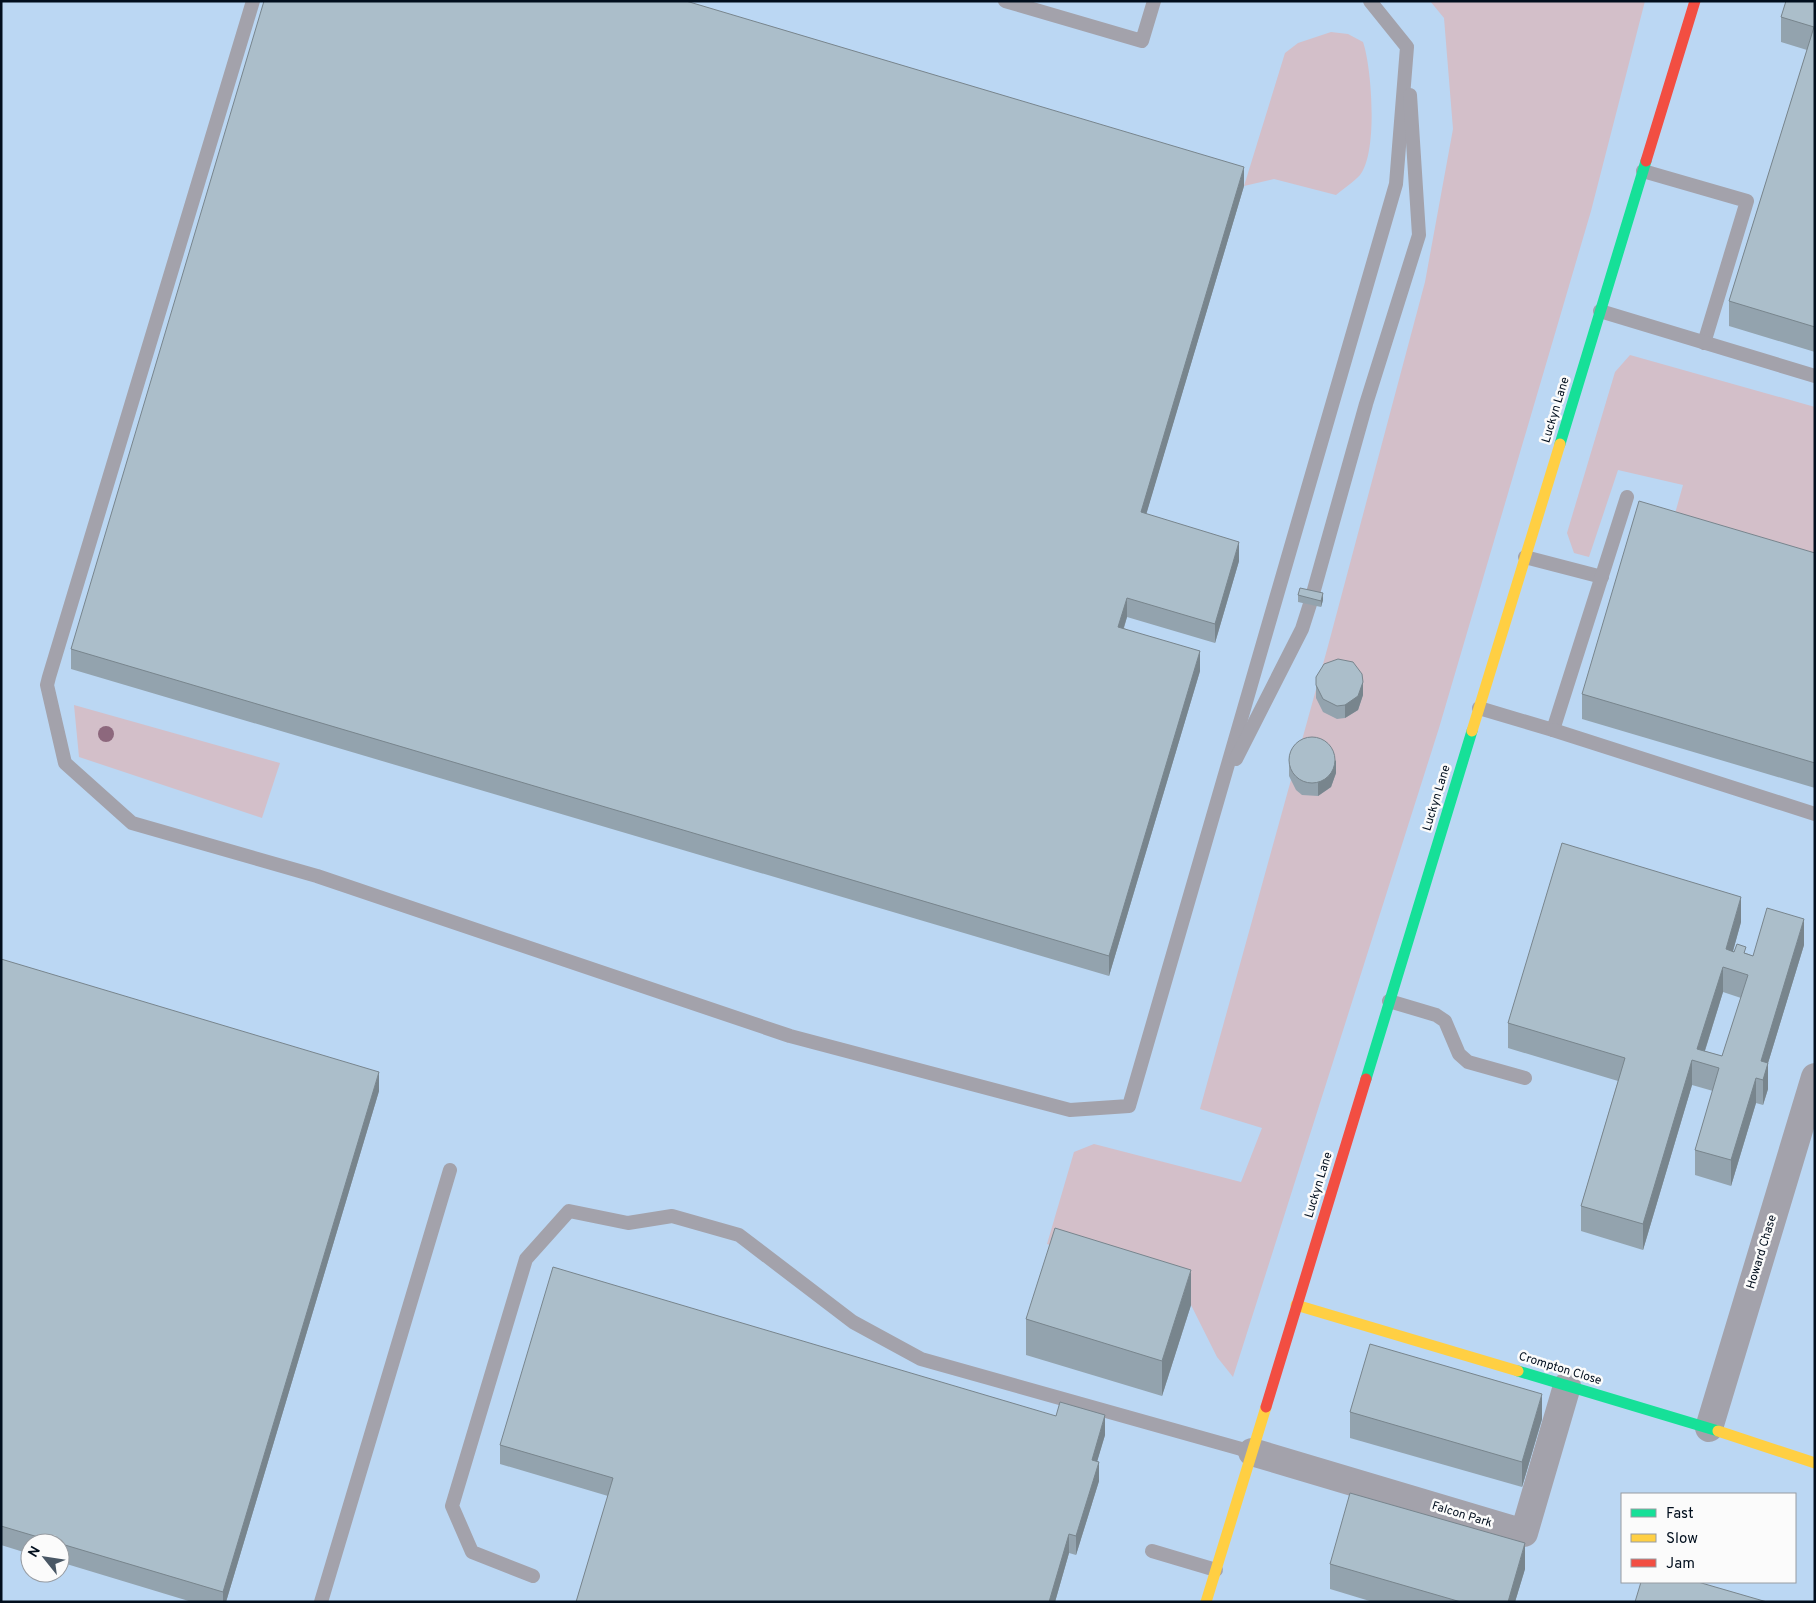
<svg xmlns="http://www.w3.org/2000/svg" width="1816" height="1603" viewBox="0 0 1816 1603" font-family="Overpass,sans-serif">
<rect width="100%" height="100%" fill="#cfdeec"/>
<path fill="#bbd7f3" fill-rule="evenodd" d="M1 1H1815V1602H1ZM1622 1494H1795V1582H1622ZM30 1543H60V1573H30Z"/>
<g fill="#d3bfc9">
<path d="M1430 1H1645L1591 211 1439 728 1233 1377 1217 1357 1191 1305 1122 1270 1047 1244 1074 1152 1094 1144 1241 1182 1262 1128 1200 1109 1328 646 1425 282 1453 129 1444 18Z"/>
<path d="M1331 32 1348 34 1363 42C1372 68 1378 153 1360 175 1354 182 1344 188 1336 195L1274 179 1244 186 1285 53 1298 43Z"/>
<path d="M1630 355 1815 407V578L1669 535 1683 485 1618 470 1589 557 1574 553 1567 533 1615 372Z"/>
<path d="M74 705 280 763 262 818 79 757Z"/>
</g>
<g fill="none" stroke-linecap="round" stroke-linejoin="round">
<g stroke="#a3a2ab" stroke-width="14">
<path d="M253 1 49 677 47 685 65 763 132 823 317 876 790 1036 1070 1110 1129 1106 1396 184 1407 47 1370 1"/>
<path d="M1005 1 1142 41 1154 1"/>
<path d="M1643 171 1747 201 1704 343"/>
<path d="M1600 311 1815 376"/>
<path d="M1525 557 1602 577"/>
<path d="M1312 597 1366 404 1419 235 1410 95"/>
<path d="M1479 708 1553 730 1627 497"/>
<path d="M1553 730 1815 814"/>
<path d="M1236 759 1302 629 1310 604"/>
<path d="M1389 1001 1436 1015 1445 1021 1459 1054 1468 1062 1525 1078"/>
<path d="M1152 1551 1216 1570"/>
<path d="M533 1576 472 1552 452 1506 526 1259 569 1211 628 1223 672 1216 739 1235 853 1322 921 1359 1252 1452"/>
<path d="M321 1602 450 1170"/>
</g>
<g stroke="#a3a2ab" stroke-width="28">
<path d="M1709 1428 1815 1077"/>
<path d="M1252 1452 1524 1533 1567 1386"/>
</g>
<g stroke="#16e098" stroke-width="11">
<path d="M1560 444 1646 161"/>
<path d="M1366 1079 1472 731"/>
<path d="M1518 1371 1718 1431"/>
</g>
<g stroke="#ffcf43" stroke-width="11">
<path d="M1472 731 1560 444"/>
<path d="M1296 1305 1518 1371"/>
<path d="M1718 1431 1815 1463"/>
<path d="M1206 1602 1266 1407"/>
</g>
<g stroke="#f24e42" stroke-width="11">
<path d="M1646 161 1695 1"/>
<path d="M1266 1407 1366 1079"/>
</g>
</g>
<circle fill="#8d687d" cx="106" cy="734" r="8"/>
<g fill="#93a3ae" fill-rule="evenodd">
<path d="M1815 1V352L1729 326V301L1807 50 1781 42V17Z"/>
<path d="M1244 186 1146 514 1239 561 1215 643 1127 617 1124 628 1200 671 1109 976 71 669V649Z"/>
<path d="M1815 553V788L1582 719V694Z"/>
<path d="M1298 595 1323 600 1321 607 1298 602Z"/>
<path d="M1316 685 1363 695 1358 710 1345 718 1337 719 1323 712 1316 698Z"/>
<path d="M1289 755 1336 773 1331 787 1318 796 1302 795 1296 790 1289 776Z"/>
<path d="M1741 922 1733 951 1746 953 1753 956 1804 945 1768 1063V1089L1763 1105 1756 1103 1731 1186 1695 1175V1150L1713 1091 1692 1085 1643 1250 1581 1231V1206L1618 1081 1508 1048V1023ZM1723 992 1741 998 1722 1056 1705 1051Z"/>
<path d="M1 959 379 1091 226 1602H192L60 1562V1543H30V1554L1 1545Z"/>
<path d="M1191 1305 1162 1396 1026 1355V1319Z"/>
<path d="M1350 1412 1542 1419 1522 1487 1350 1438Z"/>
<path d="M1105 1435 1097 1461 1099 1481 1076 1555 1069 1553 1055 1602H576L608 1496 500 1464V1445Z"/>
<path d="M1330 1564 1525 1569 1515 1602H1373L1330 1589Z"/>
</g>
<g fill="#78858d">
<path d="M1244 167V186L1141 532V512Z"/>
<path d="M1239 542V561L1215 643V624Z"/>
<path d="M1323 593V600L1321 607V601Z"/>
<path d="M1127 598V617L1118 646V627Z"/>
<path d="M1200 651V671L1109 976V956Z"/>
<path d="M1363 682V695L1358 710 1345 718V705Z"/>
<path d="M1336 760V773L1331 787 1318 796V783Z"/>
<path d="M1741 897V922L1728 969 1726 949Z"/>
<path d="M1804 919V945L1765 1073 1768 1063V1089L1763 1105V1080L1761 1061Z"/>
<path d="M1723 967V992L1701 1063 1697 1049Z"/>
<path d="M1692 1060V1085L1643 1250V1224Z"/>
<path d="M379 1072V1091L226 1602H223V1592Z"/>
<path d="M1756 1078V1103L1731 1186V1160Z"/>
<path d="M1191 1270V1305L1162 1396V1361Z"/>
<path d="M1542 1394V1419L1522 1487V1462Z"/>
<path d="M1105 1415V1435L1092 1479V1460Z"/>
<path d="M1099 1462V1481L1076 1555V1536Z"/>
<path d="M1069 1534V1553L1055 1602H1049Z"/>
<path d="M1525 1543V1569L1515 1602H1508Z"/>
</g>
<g fill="#abbeca" stroke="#78858d" fill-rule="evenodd">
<path d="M264 1H686L1244 167 1141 512 1239 542 1215 624 1127 598 1118 627 1200 651 1109 956 71 649Z"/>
<path d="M1786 1H1815V327L1729 301 1814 27 1781 17Z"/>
<path d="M1639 501 1815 553V763L1582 694Z"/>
<path d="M1300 588 1323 593 1321 601 1298 595Z"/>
<path d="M1338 659 1353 662 1362 674 1363 682 1358 696 1345 705 1337 706 1323 699 1316 685V677L1324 664Z"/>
<circle cx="1312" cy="760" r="23"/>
<path d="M1562 843 1741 897 1726 949 1734 952 1737 944 1746 947 1744 953 1753 956 1767 908 1804 919 1761 1061 1768 1063 1763 1080 1756 1078 1731 1160 1695 1150 1719 1068 1692 1060 1643 1224 1581 1206 1625 1058 1508 1023ZM1723 967 1748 975 1722 1056 1697 1049Z"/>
<path d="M1 959 379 1072 223 1592 1 1526Z"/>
<path d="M1055 1228 1191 1270 1162 1361 1026 1319Z"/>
<path d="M553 1267 1056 1416 1060 1402 1105 1415 1092 1460 1099 1462 1076 1536 1069 1534 1049 1602H576L613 1478 500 1445Z"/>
<path d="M1370 1344 1542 1394 1522 1462 1350 1412Z"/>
<path d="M1350 1493 1525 1543 1508 1602H1461L1330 1564Z"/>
<path d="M1641 1582H1698L1767 1602H1635Z"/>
</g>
<g text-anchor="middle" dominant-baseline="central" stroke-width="5" stroke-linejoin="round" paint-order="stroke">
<g font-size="12" fill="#010e1d" stroke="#fbfbfb">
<text transform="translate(1556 410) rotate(-73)">Luckyn Lane</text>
<text transform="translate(1437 798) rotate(-73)">Luckyn Lane</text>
<text transform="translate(1319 1185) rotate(-73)">Luckyn Lane</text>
<text transform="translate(1762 1252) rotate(-73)">Howard Chase</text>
<text transform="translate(1560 1369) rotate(17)">Crompton Close</text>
<text transform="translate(1462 1515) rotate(17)">Falcon Park</text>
</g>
</g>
<rect width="1816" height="1603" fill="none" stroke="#010e1d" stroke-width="5"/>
<rect x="1621" y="1493" width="175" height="90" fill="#fbfbfb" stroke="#979ca2"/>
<rect x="1631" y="1509" width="25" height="8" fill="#16e098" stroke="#979ca2"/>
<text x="1666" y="1518" font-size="15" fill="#010e1d">Fast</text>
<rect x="1631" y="1534" width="25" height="8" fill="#ffcf43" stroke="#979ca2"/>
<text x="1666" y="1543" font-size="15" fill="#010e1d">Slow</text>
<rect x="1631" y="1559" width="25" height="8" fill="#f24e42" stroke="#979ca2"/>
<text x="1666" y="1568" font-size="15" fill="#010e1d">Jam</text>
<g transform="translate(45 1558) rotate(300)"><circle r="24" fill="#fbfbfb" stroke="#979ca2"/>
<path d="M0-4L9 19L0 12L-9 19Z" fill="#495765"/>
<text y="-8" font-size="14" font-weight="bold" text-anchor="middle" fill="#010e1d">N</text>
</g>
</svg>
